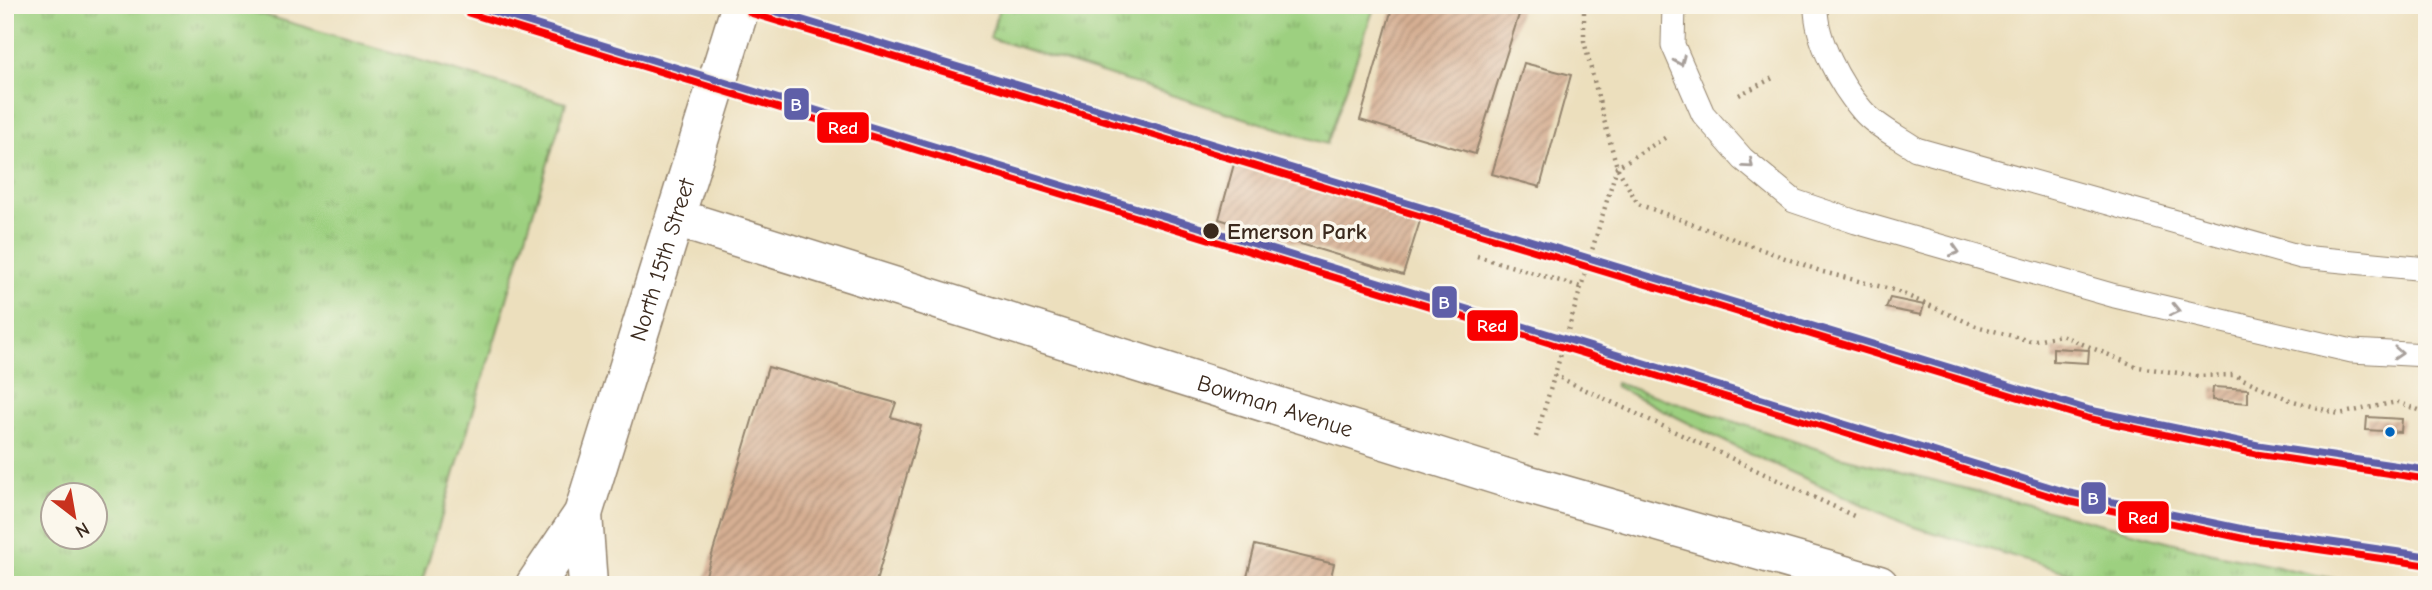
<svg xmlns="http://www.w3.org/2000/svg" width="2432" height="590" viewBox="0 0 2432 590" font-family="'Comic Neue',sans-serif">
<defs>
<pattern id="grass-tufts" width="24" height="20" patternUnits="userSpaceOnUse" patternTransform="scale(1.75)"><rect width="24" height="20" fill="#9dd080"/><path d="M3 7l-1-3M5 7V3M7 7l1-3M15 17l-1-3M17 17v-4M19 17l1-3" fill="none" stroke="#81a968"/></pattern>
<pattern id="building-hatch" width="6" height="6" patternUnits="userSpaceOnUse" patternTransform="scale(1.75)"><rect width="6" height="6" fill="#d6af93"/><path d="M-1 1l2-2M0 6l6-6M5 7l2-2" fill="none" stroke="#af8f77"/></pattern>
</defs>
<rect width="100%" height="100%" fill="#fbf7ec"/>
<filter id="ink" filterUnits="userSpaceOnUse"><feTurbulence type="fractalNoise" baseFrequency=".0143" numOctaves="2"/><feDisplacementMap in="SourceGraphic" scale="14" xChannelSelector="R" yChannelSelector="G"/><feConvolveMatrix kernelMatrix="1 2 1 2 8 2 1 2 1" color-interpolation-filters="sRGB"/></filter>
<filter id="wash" filterUnits="userSpaceOnUse"><feTurbulence type="fractalNoise" baseFrequency=".00686" numOctaves="4" result="noise"/><feDisplacementMap in="SourceGraphic" scale="28" xChannelSelector="R" yChannelSelector="G"/><feGaussianBlur stdDeviation="1.57" result="paint"/><feColorMatrix in="noise" values="0 0 0 0 0 0 0 0 0 0 0 0 0 0 0 0 0 1.4 0 .05"/><feComposite in="paint" operator="in"/></filter>
<g filter="url(#wash)">
<rect width="100%" height="100%" fill="#ecdfbd"/>
<g fill="url(#grass-tufts)" stroke="#6c7d4f" stroke-width="2" fill-rule="evenodd">
<path d="M5 5H230L566 103 421 585H5ZM52 496H94V538H52Z"/>
<path d="M1000 5H1375L1327 144 990 38Z"/>
<path d="M1616 383 1836 455 2217 554 2363 585H2110L1908 525 1740 449 1615 386Z"/>
</g>
<g id="blocks">
<g fill="url(#building-hatch)">
<path d="M1393 5H1522L1475 154 1360 120Z"/>
<path d="M1524 63 1571 75 1540 187 1492 174Z"/>
<path d="M1234 164 1420 221 1403 275 1219 219Z"/>
<path d="M1890 298 1924 305 1921 315 1886 308Z"/>
<path d="M2053 348 2089 350 2088 363 2053 361Z"/>
<path d="M768 367 896 403 891 417 921 426 875 585H703Z"/>
<path d="M2213 387 2248 389V403L2212 400Z"/>
<path d="M2367 417 2402 419 2401 432 2366 430Z"/>
<path d="M1255 545 1334 564 1329 585H1245Z"/>
</g>
</g>
</g>
<g filter="url(#ink)">
<use href="#blocks" fill-opacity="0" stroke="#94846e" stroke-width="2"/>
<g fill="none" stroke-linecap="round" stroke-linejoin="round">
<g stroke="#94846e" stroke-width="25">
<g id="service">
<path d="M1674 5 1673 45 1703 114 1743 159 1794 201 1856 222 2115 296 2352 351 2427 355"/>
<path d="M1816 5C1815 39 1840 85 1862 110 1875 126 1899 137 1916 149L2301 257 2427 269"/>
</g>
</g>
<g stroke="#94846e" stroke-width="41">
<g id="minor">
<path id="s1" d="M676 218 1519 482 1879 585"/>
</g>
</g>
<g stroke="#94846e" stroke-width="41">
<g id="tertiary">
<path d="M583 514 588 585"/>
<path id="s2" d="M535 585 583 514 741 5"/>
</g>
</g>
<g stroke="#94846e" stroke-width="4.5" stroke-dasharray="2 5" stroke-linecap="butt">
<path d="M1584 5V41L1604 120 1617 167 1638 204 1823 272 1894 290 1976 326 2030 341 2061 335 2138 367 2198 376 2234 375 2290 400 2339 414 2397 402 2427 413"/>
<path d="M1739 95 1773 78"/>
<path d="M1477 256 1580 287"/>
<path d="M1554 375 1856 517"/>
<path d="M1536 437 1617 167 1668 136"/>
</g>
<use href="#service" stroke="#fff" stroke-width="23"/>
<use href="#minor" stroke="#fff" stroke-width="38"/>
<use href="#tertiary" stroke="#fff" stroke-width="38"/>
<g stroke="#fbf7ec" stroke-width="12">
<g id="rail-1">
<path d="M472 5 2070 493 2248 530 2427 556"/>
<path d="M754 5 2090 410 2258 445 2427 470"/>
</g>
</g>
<g stroke="#fbf7ec" stroke-width="12">
<g id="rail-2">
<path d="M468 13 2067 501 2246 539 2426 565"/>
<path d="M750 13 2087 418 2256 454 2426 479"/>
</g>
</g>
<use href="#rail-1" stroke="#5f5fa8" stroke-width="7"/>
<use href="#rail-2" stroke="#f80000" stroke-width="7"/>
</g>
<defs><path id="oneway-chevron" d="M-2-3.5L2.5 0L-2 3.5" fill="none" stroke-width="1.6" stroke-linecap="round" stroke-linejoin="round" transform="scale(1.75)"/></defs>
<g stroke="#a79f9a">
<use href="#oneway-chevron" transform="translate(1680 61) rotate(67)"/>
<use href="#oneway-chevron" transform="translate(1749 164) rotate(41)"/>
<use href="#oneway-chevron" transform="translate(1955 251) rotate(16)"/>
<use href="#oneway-chevron" transform="translate(2175 310) rotate(13)"/>
<use href="#oneway-chevron" transform="translate(2398 353) rotate(3)"/>
</g>
</g>
<circle fill="#3b2a1e" stroke="#fbf7ec" stroke-width="2.5" cx="1211" cy="231" r="9"/>
<circle fill="#0065bd" stroke="#fbf7ec" stroke-width="2.5" cx="2390" cy="432" r="6"/>
<g text-anchor="middle" dominant-baseline="central" stroke-width="7" stroke-linejoin="round" paint-order="stroke">
<g font-size="23" font-weight="bold" fill="#3b2a1e" stroke="#fbf7ec" text-anchor="start">
<text x="1227" y="231">Emerson Park</text>
</g>
<g font-size="23" fill="#3b2a1e" stroke="#fbf7ec">
<text stroke="none"><textPath href="#s2" startOffset="352">North 15th Street</textPath></text>
<text stroke="none"><textPath href="#s1" startOffset="628">Bowman Avenue</textPath></text>
</g>
</g>
<g stroke="#fbf7ec" stroke-width="2.5">
<rect x="783" y="87" width="27" height="34" rx="7" fill="#5f5fa8"/>
<rect x="816" y="111" width="54" height="33" rx="7" fill="#f80000"/>
<rect x="1431" y="285" width="27" height="34" rx="7" fill="#5f5fa8"/>
<rect x="1466" y="309" width="53" height="33" rx="7" fill="#f80000"/>
<rect x="2080" y="481" width="27" height="34" rx="7" fill="#5f5fa8"/>
<rect x="2117" y="500" width="53" height="34" rx="7" fill="#f80000"/>
</g>
<g font-size="19" text-anchor="middle" font-weight="bold" fill="#fff">
<text x="796" y="111">B</text>
<text x="843" y="134">Red</text>
<text x="1444" y="309">B</text>
<text x="1492" y="332">Red</text>
<text x="2093" y="505">B</text>
<text x="2143" y="524">Red</text>
</g>
<rect width="2432" height="590" fill="none" stroke="#fbf7ec" stroke-width="28"/>
<g transform="translate(74 516) rotate(149)"><circle r="33" fill="#fbf7ec" stroke="#aea59a" stroke-width="2"/>
<path d="M0-5L12 26L0 18L-12 26Z" fill="#c8321e"/>
<text y="-10" font-size="19" font-weight="bold" text-anchor="middle" fill="#3b2a1e">N</text>
</g>
</svg>
